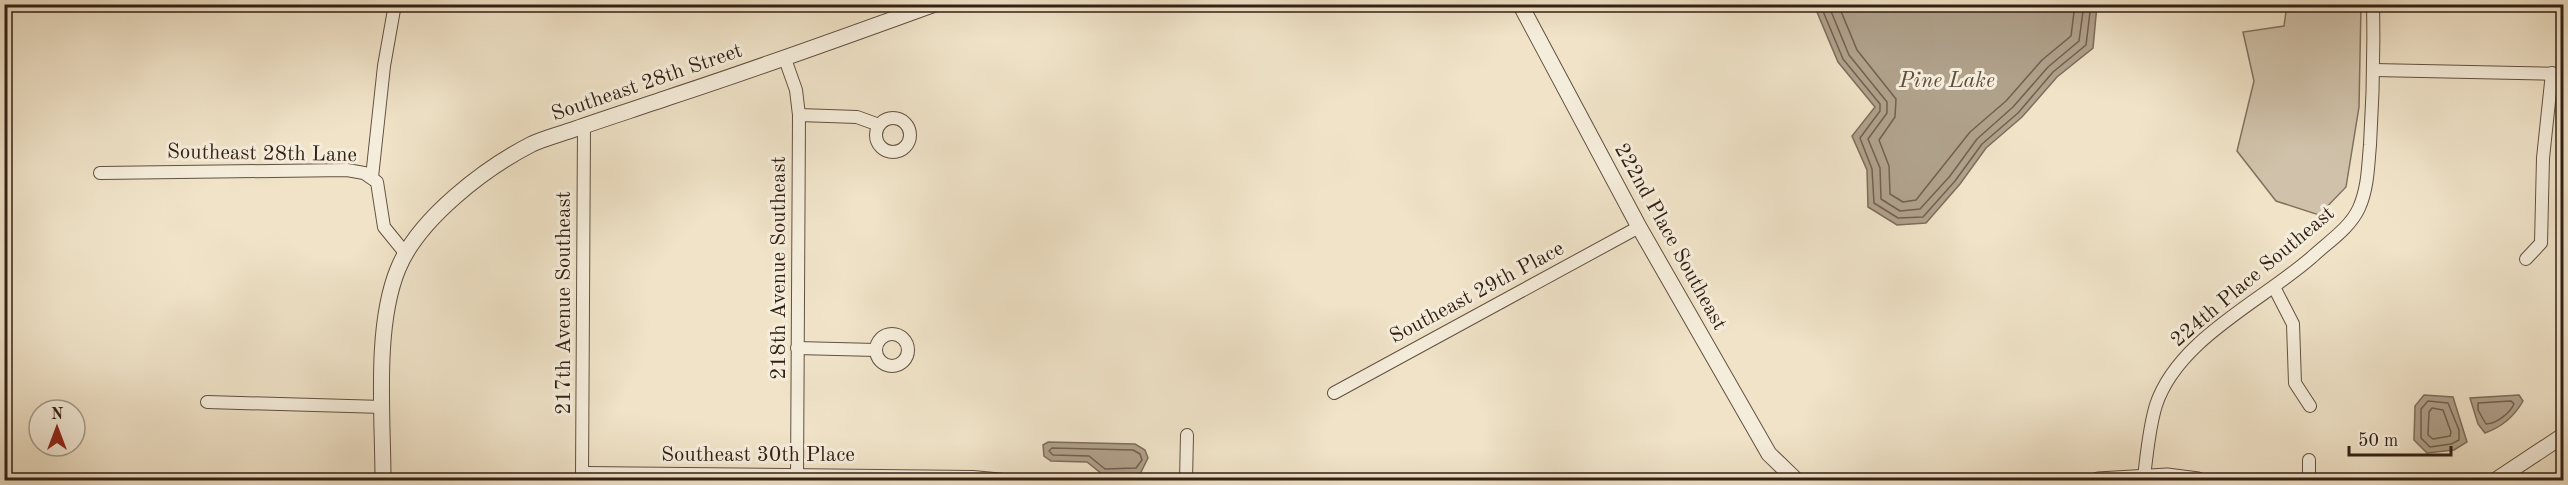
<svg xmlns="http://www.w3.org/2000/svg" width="2568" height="485" viewBox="0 0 2568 485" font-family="'Old Standard TT',serif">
<rect width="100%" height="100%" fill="#f0e3c8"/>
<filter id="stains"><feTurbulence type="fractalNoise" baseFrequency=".00333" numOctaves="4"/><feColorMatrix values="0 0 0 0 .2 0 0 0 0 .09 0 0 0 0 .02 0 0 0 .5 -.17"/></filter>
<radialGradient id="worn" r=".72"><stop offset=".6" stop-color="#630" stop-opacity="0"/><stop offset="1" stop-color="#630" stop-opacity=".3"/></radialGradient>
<path fill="#d0c2aa" stroke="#827160" stroke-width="1.5" d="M2287 5H2361L2359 107 2346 187 2319 215 2276 201 2237 151 2254 81 2243 32 2284 26Z"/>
<g fill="#b0a18b" stroke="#7e6d5c" stroke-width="1.5">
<path d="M1814 5H2097L2093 48 2057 77 2022 117 1986 148 1960 184 1926 223 1897 225 1868 207 1867 170 1852 136 1875 107 1838 62Z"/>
<path d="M2424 395 2453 397 2467 442 2454 450 2427 453 2414 440 2415 406Z"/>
<path d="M2519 395 2523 401C2514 417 2502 427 2485 433L2478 424 2470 398Z"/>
<path d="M1048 442 1135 444 1145 450 1148 458 1140 474H1102L1087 462 1051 461 1044 456 1043 445Z"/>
</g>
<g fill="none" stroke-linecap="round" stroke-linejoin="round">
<g stroke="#726050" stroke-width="1.5">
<path d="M1820 4 1843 59 1880 104V111L1860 138 1872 169 1874 203 1898 218 1923 217 1955 181 1982 144 2018 113 2053 72 2086 45 2091 4"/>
<path d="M1828 4 1849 55 1887 102V113L1868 139 1880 168 1881 199 1900 211 1920 209 1950 176 1977 139 2013 107 2048 67 2079 41 2084 4"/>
<path d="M1838 4 1857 50 1896 99 1895 117 1879 140 1889 166 1890 194 1903 202 1916 200 1970 132 2006 101 2042 60 2071 36 2075 4"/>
<path d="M2428 401 2448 403 2459 430V440L2451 444 2430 447 2421 438V409Z"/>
<path d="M2511 401 2514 404C2510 413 2496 424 2486 424L2478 410V403Z"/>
<path d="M2432 408 2443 410 2451 432 2450 436 2433 439 2428 435 2429 412Z"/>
<path d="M1052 448 1133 450 1140 454 1142 460 1136 468 1105 469 1089 456 1053 455 1049 451Z"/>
</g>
<g stroke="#625142" stroke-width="14">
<g id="minor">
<path d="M785 59 796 90 799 115 797 480"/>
<path d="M2374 70 2564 74"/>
<path d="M799 115 857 117 879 125"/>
<circle cx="893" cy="135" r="17"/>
<path d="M100 173 347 170 364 173 377 182 384 227 406 254"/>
<path d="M372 177 384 66 395 4"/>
<path d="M2526 259 2541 243 2543 158 2552 73"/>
<path d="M2274 287 2293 324 2295 383 2310 406"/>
<circle cx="892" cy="350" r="16"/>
<path d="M797 348 876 350"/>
<path d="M1334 393 1639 227"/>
<path d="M207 402 383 407"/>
<path d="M583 473 973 477 1004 480"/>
<path d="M2144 477C2147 453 2149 428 2156 405 2178 339 2262 301 2312 257 2328 242 2350 228 2359 208 2368 188 2368 166 2370 145 2373 98 2374 52 2373 4"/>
<path d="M582 479 584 126"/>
<path d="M1186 480 1187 435"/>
<path d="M2309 480V460"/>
</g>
</g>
<g stroke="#625142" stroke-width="17">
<g id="tertiary">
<path d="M1520 4 1639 227 1769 454 1796 480"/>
<path d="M383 480C383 417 374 327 398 269 418 219 485 168 532 144 545 138 561 134 575 129 606 118 638 108 670 97 759 68 847 36 935 4"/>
<path d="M2098 480 2167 476 2198 480"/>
<path d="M2496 480 2564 435"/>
</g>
</g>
<use href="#minor" stroke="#f5eddb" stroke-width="12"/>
<use href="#tertiary" stroke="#f5eddb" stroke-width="15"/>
</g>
<g text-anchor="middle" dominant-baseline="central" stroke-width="6" stroke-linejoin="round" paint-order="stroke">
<g font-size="21" fill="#332015" stroke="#f5eddb">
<text transform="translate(647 83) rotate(-19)">Southeast 28th Street</text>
<text transform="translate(262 154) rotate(1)">Southeast 28th Lane</text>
<text transform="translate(1670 237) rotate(61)">222nd Place Southeast</text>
<text transform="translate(779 268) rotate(-90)">218th Avenue Southeast</text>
<text transform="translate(2253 277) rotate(-40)">224th Place Southeast</text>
<text transform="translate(1477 293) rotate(-28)">Southeast 29th Place</text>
<text transform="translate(564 303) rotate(-90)">217th Avenue Southeast</text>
<text x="758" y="455">Southeast 30th Place</text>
</g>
<g font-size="22" font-style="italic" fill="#5f4d3e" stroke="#f5eddb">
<text x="1947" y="81">Pine Lake</text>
</g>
</g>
<rect width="2568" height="485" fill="none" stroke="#f0e3c8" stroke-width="24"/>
<rect x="6" y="6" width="2556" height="473" fill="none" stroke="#332015" stroke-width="3"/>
<rect x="12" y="12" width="2544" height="461" fill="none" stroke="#332015" stroke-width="1.5"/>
<g transform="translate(57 428)"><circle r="28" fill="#f5eddb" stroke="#a79b8c" stroke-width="1.5"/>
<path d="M0-4.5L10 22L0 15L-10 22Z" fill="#8f2418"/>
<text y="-9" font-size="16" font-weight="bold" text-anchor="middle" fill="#332015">N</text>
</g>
<path d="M2349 446v9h102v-9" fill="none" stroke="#332015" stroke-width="3"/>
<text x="2358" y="446" font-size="18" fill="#332015" stroke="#f5eddb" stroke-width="4.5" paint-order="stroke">50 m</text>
<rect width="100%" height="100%" filter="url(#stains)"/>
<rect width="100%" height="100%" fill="url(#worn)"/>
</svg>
